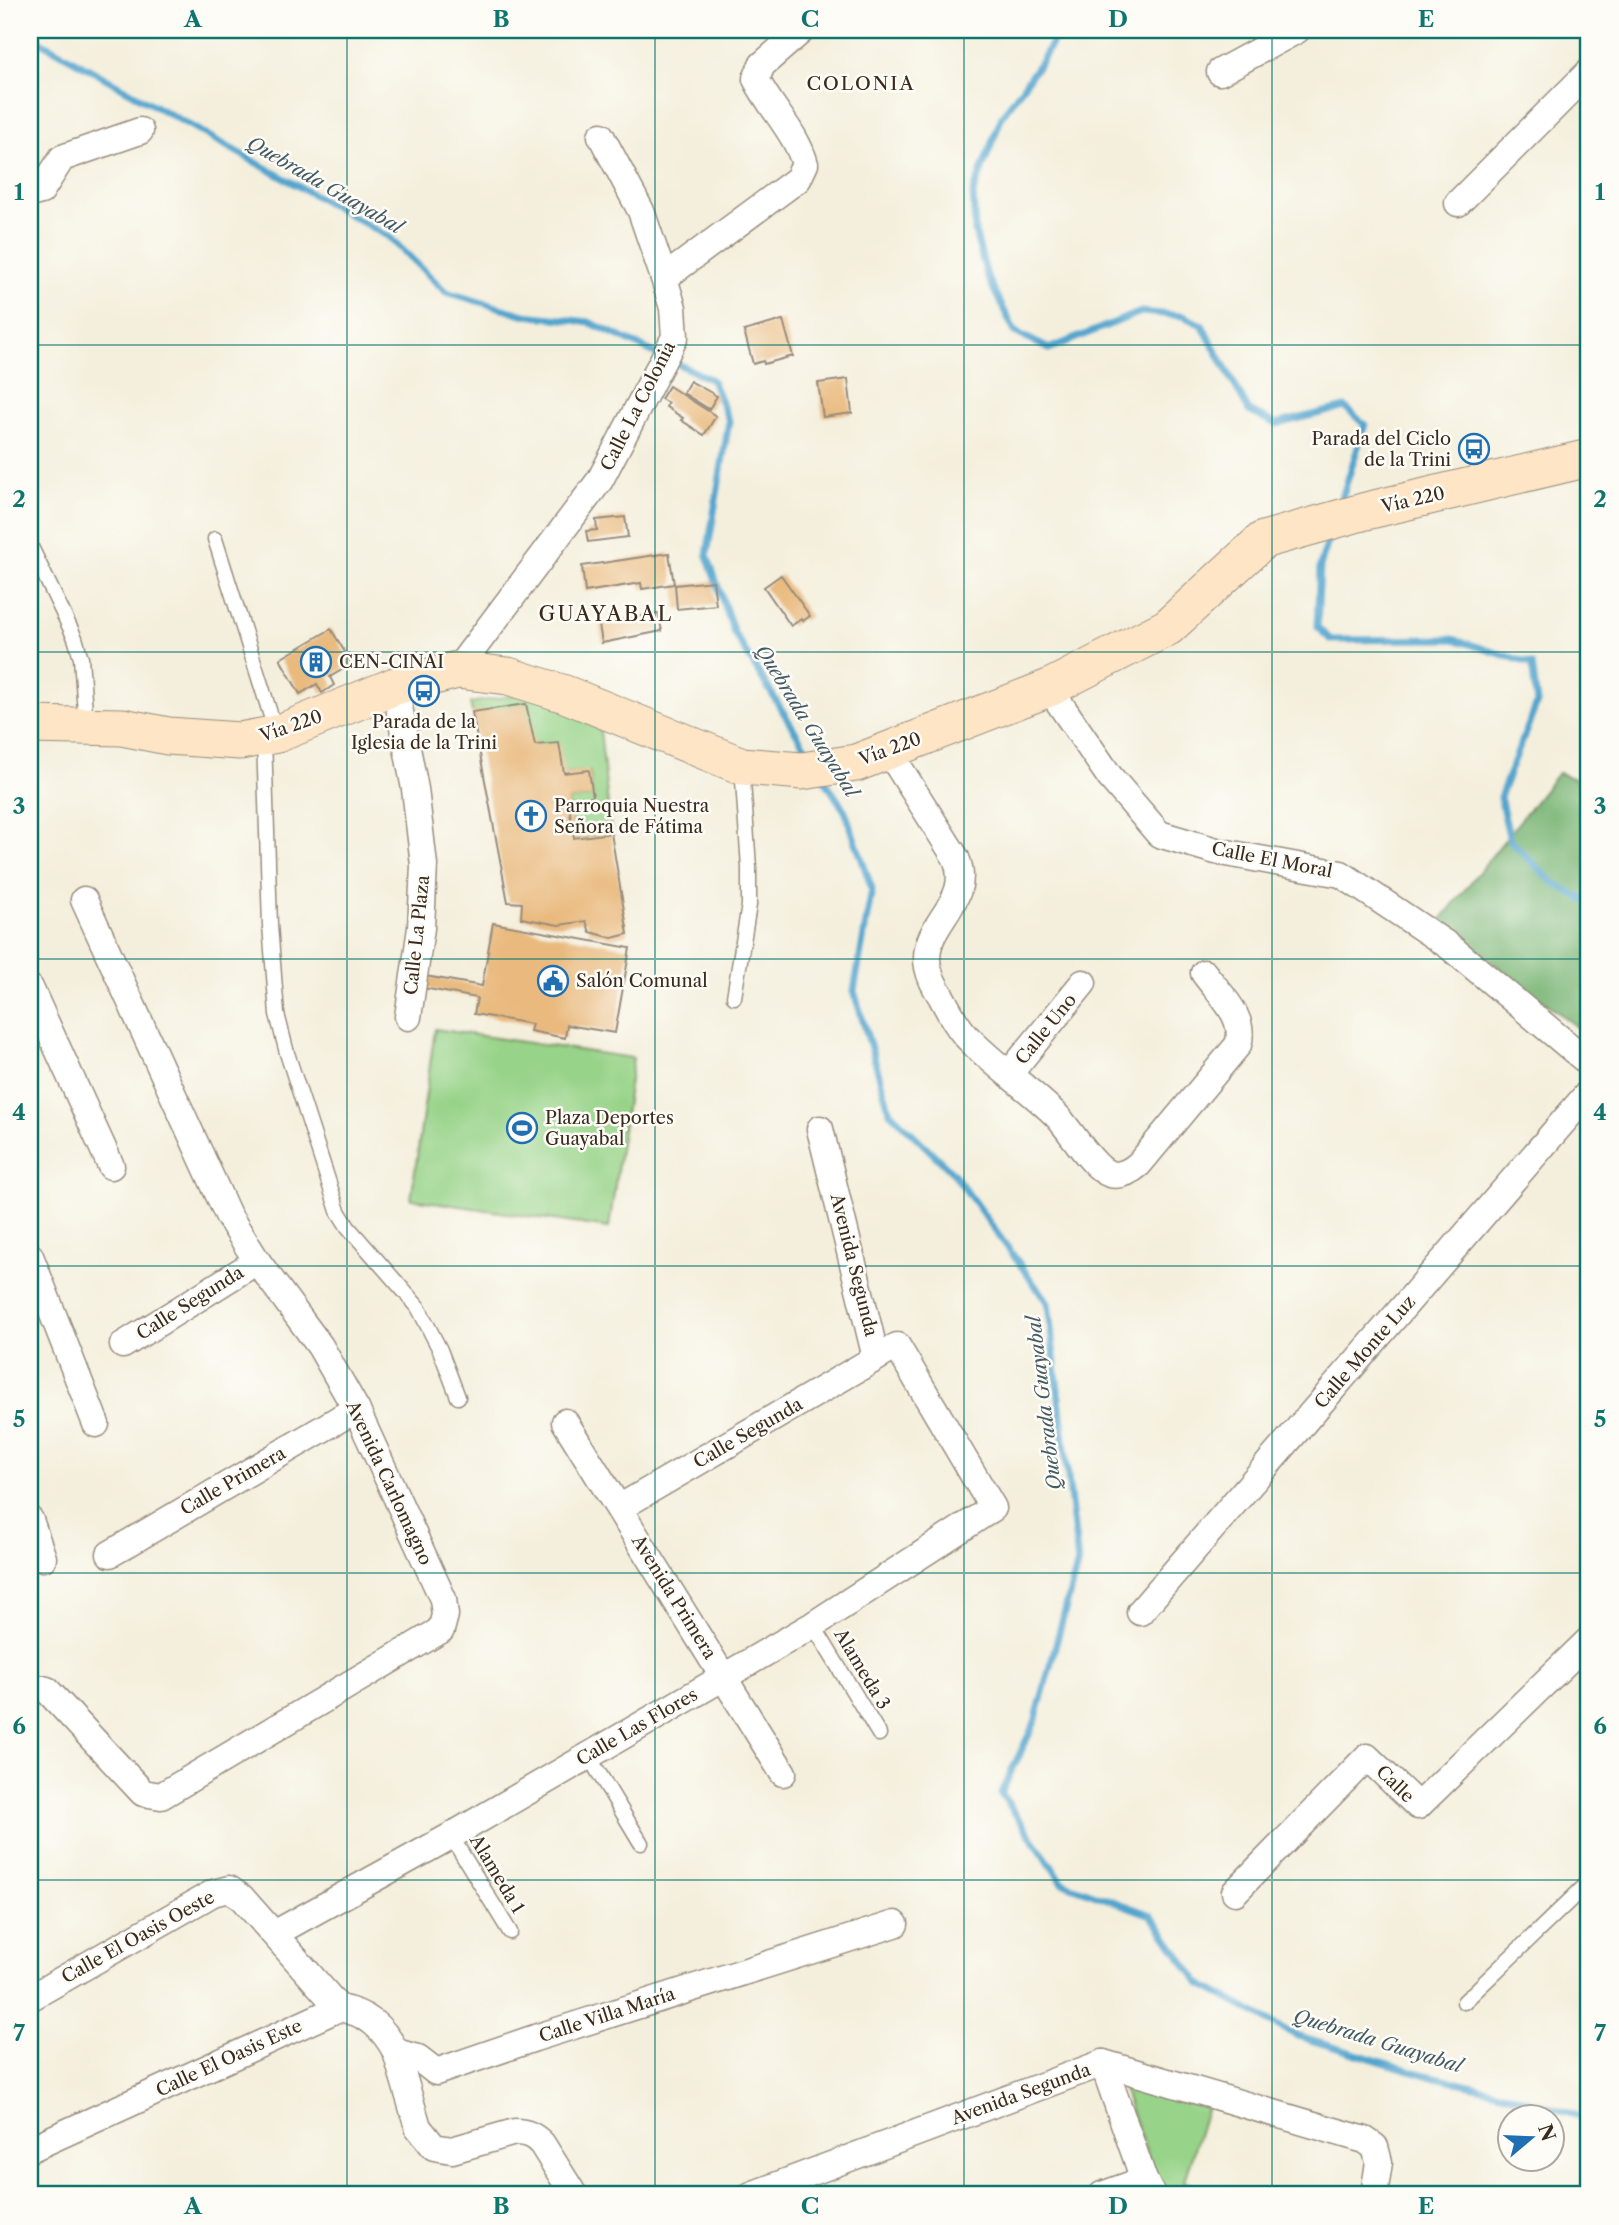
<svg xmlns="http://www.w3.org/2000/svg" width="1619" height="2225" viewBox="0 0 1619 2225" font-family="'Libre Caslon Text',serif">
<rect width="100%" height="100%" fill="#fdfcf7"/>
<filter id="ink" filterUnits="userSpaceOnUse"><feTurbulence type="fractalNoise" baseFrequency=".0143" numOctaves="2"/><feDisplacementMap in="SourceGraphic" scale="14" xChannelSelector="R" yChannelSelector="G"/><feConvolveMatrix kernelMatrix="1 2 1 2 8 2 1 2 1" color-interpolation-filters="sRGB"/></filter>
<filter id="wash" filterUnits="userSpaceOnUse"><feTurbulence type="fractalNoise" baseFrequency=".00686" numOctaves="4" result="noise"/><feDisplacementMap in="SourceGraphic" scale="28" xChannelSelector="R" yChannelSelector="G"/><feGaussianBlur stdDeviation="1.57" result="paint"/><feColorMatrix in="noise" values="0 0 0 0 0 0 0 0 0 0 0 0 0 0 0 0 0 1.4 0 .05"/><feComposite in="paint" operator="in"/></filter>
<g filter="url(#wash)">
<rect width="100%" height="100%" fill="#f4efdc"/>
<g fill="#97d388" stroke="#697e53" stroke-width="2">
<path d="M528 693 538 694 600 730 611 833 574 838 568 800 592 797 590 771 564 773 535 745 472 712 470 703Z"/>
<path d="M435 1029 633 1058 609 1228 411 1199Z"/>
<path d="M1119 2078 1208 2103 1184 2181 1233 2195H1162Z"/>
</g>
<path fill="#79b574" stroke="#5a7049" stroke-width="2" d="M1558 773 1589 784V1036L1439 922Z"/>
<g fill="none" stroke-linecap="round" stroke-linejoin="round">
<g stroke="#53a5ce" stroke-width="7">
<path d="M1059 30 1042 60 1002 116 973 193 975 232 987 276 1015 332 1049 349 1141 312 1183 316 1202 325 1249 411 1276 424 1345 407 1365 425 1339 507"/>
<path d="M30 36 389 237 446 292 525 315 589 322 712 380 729 421 707 555 734 633 813 760"/>
<path d="M1331 532 1320 566 1317 627 1331 640 1453 639 1532 664 1537 703 1500 797 1510 840 1551 881 1589 903"/>
<path d="M824 779 845 811 872 889 854 991 890 1112 954 1174 1048 1303 1078 1562 1035 1722 1001 1793 1063 1883 1151 1915 1199 1983 1297 2036 1422 2074 1496 2091 1581 2117 1589 2116"/>
</g>
</g>
<g id="blocks">
<g fill="#e9b97d">
<path d="M783 320 793 356 764 364 763 361 753 364 744 331Z"/>
<path d="M848 379 852 413 823 417 818 383Z"/>
<path d="M690 381 717 396 709 409 683 393Z"/>
<path d="M669 386 716 416 704 435 681 420 683 418 666 407 668 403 661 399Z"/>
<path d="M625 517 628 537 588 542 586 531 597 530 596 520Z"/>
<path d="M669 553 674 584 642 589 641 583 585 592 582 566Z"/>
<path d="M781 575 810 616 803 621 801 619 791 626 764 587Z"/>
<path d="M713 581 716 605 677 609 675 585Z"/>
<path d="M658 613 662 631 602 643 599 625Z"/>
<path d="M331 629 352 664 330 677 334 685 322 693 317 684 300 694 280 659Z"/>
<path d="M526 704 535 745 559 743 564 773 589 770 593 797 568 800 574 838 611 833 628 934 612 938 590 932 586 921 559 925 521 918 522 903 508 902 472 712Z"/>
<path d="M493 923 630 948 615 1033 567 1025 565 1038 530 1031 532 1024 474 1014 477 998 423 988 425 976 482 986Z"/>
</g>
</g>
</g>
<g filter="url(#ink)">
<use href="#blocks" fill-opacity="0" stroke="#988c7d" stroke-width="2"/>
<g fill="none" stroke-linecap="round" stroke-linejoin="round">
<g stroke="#988c7d" stroke-width="17">
<g id="service">
<path d="M215 539 276 732"/>
<path d="M30 545 75 638 81 658 86 725"/>
<path d="M264 738 270 925 277 1014 287 1053 338 1211 348 1227 418 1307 440 1350 458 1397"/>
<path d="M734 997 749 905V868L742 766"/>
<path d="M813 1625 879 1734"/>
<path d="M588 1755 641 1843"/>
<path d="M451 1836 510 1932"/>
<path d="M1464 2002 1589 1882"/>
</g>
</g>
<g stroke="#988c7d" stroke-width="29">
<g id="minor">
<path d="M1220 72 1297 30"/>
<path d="M601 136 641 211 664 278"/>
<path d="M30 194 41 191 62 158 140 131"/>
<path d="M1458 203 1589 72"/>
<path d="M457 670 600 480 675 337 673 308 664 278 798 179 805 164C796 132 771 109 756 79L762 65 802 30"/>
<path d="M395 686 415 789 424 865 421 928 408 1017"/>
<path d="M1049 688 1110 777 1159 834 1216 851 1341 874 1449 946 1589 1063"/>
<path d="M888 750 956 858C975 904 919 924 928 967 930 977 935 987 941 996 949 1011 958 1029 971 1041 997 1067 1029 1089 1056 1115 1070 1129 1093 1169 1110 1174 1121 1177 1131 1171 1139 1164L1238 1045C1247 1017 1219 994 1204 973"/>
<path d="M30 988 111 1166"/>
<path d="M1009 1074 1083 983"/>
<path d="M30 1256 96 1424"/>
<path d="M123 1345 257 1261"/>
<path d="M565 1422 783 1773"/>
<path d="M619 1508 876 1358"/>
<path d="M30 1520 43 1558"/>
<path d="M110 1554 356 1409"/>
<path d="M1140 1612 1589 1092"/>
<path d="M30 1690 39 1688 47 1690 143 1793 161 1796 441 1630 445 1615 443 1599 356 1409 320 1346 257 1261 228 1215 84 900"/>
<path d="M1235 1892 1367 1757 1418 1806 1589 1640"/>
<path d="M274 1934 451 1836 813 1625 993 1508 897 1346 876 1358 820 1129"/>
<path d="M30 1998 213 1893 229 1889 242 1898 339 2008 30 2149"/>
<path d="M339 2008C367 2013 383 2027 396 2052L418 2058 436 2072 535 2038 895 1924"/>
<path d="M396 2052 418 2127 434 2147 452 2150 515 2132C526 2132 534 2135 542 2144L574 2195"/>
<path d="M1103 2063 1144 2180 1152 2195"/>
<path d="M751 2195 1103 2063 1365 2140 1375 2147 1379 2162 1374 2195"/>
<path d="M1102 2195 1144 2180"/>
</g>
</g>
<g stroke="#988c7d" stroke-width="39">
<path id="secondary" d="M30 725 122 727 168 736 240 741 277 734 395 686 457 670 508 676 565 694 742 766 802 771 856 763 1049 688 1168 627 1263 540 1366 511 1589 458"/>
</g>
<use href="#service" stroke="#fff" stroke-width="14"/>
<use href="#minor" stroke="#fff" stroke-width="26"/>
<use href="#secondary" stroke="#fde5c5" stroke-width="37"/>
</g>
</g>
<path fill="none" stroke="#0f766e" stroke-width="2" stroke-opacity="0.55" d="M347 30V2195M655 30V2195M964 30V2195M1272 30V2195M30 345H1589M30 652H1589M30 959H1589M30 1266H1589M30 1573H1589M30 1880H1589"/>
<defs>
<g id="bus-ring" transform="scale(1.575)"><circle r="9.5" fill="#fdfcf7" stroke="#1f6fb2" stroke-width="1.5"/><path d="M-5-6H5V4H4V6H2V4H-2V6H-4V4H-5ZM-3.5-4V0h7V-4ZM-3.5 1.2v1.5H-2V1.2ZM2 1.2v1.5H3.5V1.2Z" fill="#1f6fb2"/></g>
<g id="building-ring" transform="scale(1.575)"><circle r="9.5" fill="#fdfcf7" stroke="#1f6fb2" stroke-width="1.5"/><path d="M-4-6H4V6H1V3H-1V6H-4ZM-2.5-4.3h1.7v1.8h-1.7ZM.8-4.3h1.7v1.8H.8ZM-2.5-1h1.7V.8h-1.7ZM.8-1h1.7V.8H.8Z" fill="#1f6fb2"/></g>
<g id="church-ring" transform="scale(1.575)"><circle r="9.5" fill="#fdfcf7" stroke="#1f6fb2" stroke-width="1.5"/><path d="M-1.2-6h2.4v3.5h3.3v2.4h-3.3V6h-2.4V-.1h-3.3v-2.4h3.3Z" fill="#1f6fb2"/></g>
<g id="civic-ring" transform="scale(1.575)"><circle r="9.5" fill="#fdfcf7" stroke="#1f6fb2" stroke-width="1.5"/><path d="M-.6-6.5H3V-4.5H.6V-3L4-1V1h2V6H-6V1h2V-1L-.6-3ZM-1.2 2.5V6h2.4V2.5Z" fill="#1f6fb2"/></g>
<g id="stadium-ring" transform="scale(1.575)"><circle r="9.5" fill="#fdfcf7" stroke="#1f6fb2" stroke-width="1.5"/><path d="M0-5a6.5 5 0 1 0 0 10a6.5 5 0 1 0 0-10ZM-3.5-1.8h7v3.6h-7Z" fill="#1f6fb2"/></g>
</defs>
<g fill-rule="evenodd">
<use href="#bus-ring" x="1474" y="449"/>
<use href="#building-ring" x="316" y="662"/>
<use href="#bus-ring" x="424" y="691"/>
<use href="#church-ring" x="531" y="816"/>
<use href="#civic-ring" x="553" y="981"/>
<use href="#stadium-ring" x="522" y="1128"/>
</g>
<g text-anchor="middle" dominant-baseline="central" stroke-width="5" stroke-linejoin="round" paint-order="stroke">
<g font-size="18" fill="#3b2a1e" stroke="#fdfcf7">
<text transform="translate(638 406) rotate(-63)">Calle La Colonia</text>
<text transform="translate(1413 500) rotate(-13)">Vía 220</text>
<text transform="translate(291 726) rotate(-19)">Vía 220</text>
<text transform="translate(890 749) rotate(-20)">Vía 220</text>
<text transform="translate(1272 860) rotate(11)">Calle El Moral</text>
<text transform="translate(417 935) rotate(-84)">Calle La Plaza</text>
<text transform="translate(1046 1029) rotate(-51)">Calle Uno</text>
<text transform="translate(854 1265) rotate(76)">Avenida Segunda</text>
<text transform="translate(190 1303) rotate(-32)">Calle Segunda</text>
<text transform="translate(1365 1352) rotate(-49)">Calle Monte Luz</text>
<text transform="translate(748 1433) rotate(-30)">Calle Segunda</text>
<text transform="translate(233 1481) rotate(-30)">Calle Primera</text>
<text transform="translate(389 1483) rotate(65)">Avenida Carlomagno</text>
<text transform="translate(674 1597) rotate(58)">Avenida Primera</text>
<text transform="translate(862 1669) rotate(59)">Alameda 3</text>
<text transform="translate(637 1727) rotate(-30)">Calle Las Flores</text>
<text transform="translate(1395 1784) rotate(44)">Calle</text>
<text transform="translate(497 1874) rotate(59)">Alameda 1</text>
<text transform="translate(138 1937) rotate(-29)">Calle El Oasis Oeste</text>
<text transform="translate(607 2015) rotate(-18)">Calle Villa María</text>
<text transform="translate(229 2058) rotate(-25)">Calle El Oasis Este</text>
<text transform="translate(1021 2094) rotate(-20)">Avenida Segunda</text>
</g>
<g font-size="18" fill="#3b2a1e" stroke="#fdfcf7" text-anchor="start">
<text x="1451" y="439" text-anchor="end">Parada del Ciclo<tspan x="1451" dy="21">de la Trini</tspan></text>
<text x="339" y="662">CEN-CINAI</text>
<text x="424" y="722" text-anchor="middle">Parada de la<tspan x="424" dy="21">Iglesia de la Trini</tspan></text>
<text x="554" y="806">Parroquia Nuestra<tspan x="554" dy="21">Señora de Fátima</tspan></text>
<text x="576" y="981">Salón Comunal</text>
<text x="545" y="1118">Plaza Deportes<tspan x="545" dy="21">Guayabal</tspan></text>
</g>
<g font-size="19" letter-spacing="2" fill="#3b2a1e" stroke="#fdfcf7">
<text x="861" y="83">COLONIA</text>
</g>
<g font-size="19" font-style="italic" fill="#455b64" stroke="#fdfcf7">
<text transform="translate(325 185) rotate(30)">Quebrada Guayabal</text>
<text transform="translate(807 721) rotate(58)">Quebrada Guayabal</text>
<text transform="translate(1044 1403) rotate(-97)">Quebrada Guayabal</text>
<text transform="translate(1378 2041) rotate(17)">Quebrada Guayabal</text>
</g>
<g font-size="21" letter-spacing="2" fill="#3b2a1e" stroke="#fdfcf7">
<text x="606" y="613">GUAYABAL</text>
</g>
</g>
<rect width="1619" height="2225" fill="none" stroke="#fdfcf7" stroke-width="77"/>
<g transform="translate(1531 2138) rotate(71)"><circle r="33" fill="#fdfcf7" stroke="#afa8a0" stroke-width="2"/>
<path d="M0-5L12 26L0 18L-12 26Z" fill="#1f6fb2"/>
<text y="-10" font-size="19" font-weight="bold" text-anchor="middle" fill="#3b2a1e">N</text>
</g>
<rect x="38" y="38" width="1542" height="2148" fill="none" stroke="#0f766e" stroke-width="2.5"/>
<g font-size="23" text-anchor="middle" font-weight="bold" fill="#0f766e">
<text x="193" y="27">A</text>
<text x="501" y="27">B</text>
<text x="810" y="27">C</text>
<text x="1118" y="27">D</text>
<text x="1426" y="27">E</text>
<text x="19" y="200">1</text>
<text x="1600" y="200">1</text>
<text x="19" y="507">2</text>
<text x="1600" y="507">2</text>
<text x="19" y="814">3</text>
<text x="1600" y="814">3</text>
<text x="19" y="1120">4</text>
<text x="1600" y="1120">4</text>
<text x="19" y="1427">5</text>
<text x="1600" y="1427">5</text>
<text x="19" y="1734">6</text>
<text x="1600" y="1734">6</text>
<text x="19" y="2041">7</text>
<text x="1600" y="2041">7</text>
<text x="193" y="2214">A</text>
<text x="501" y="2214">B</text>
<text x="810" y="2214">C</text>
<text x="1118" y="2214">D</text>
<text x="1426" y="2214">E</text>
</g>
</svg>
